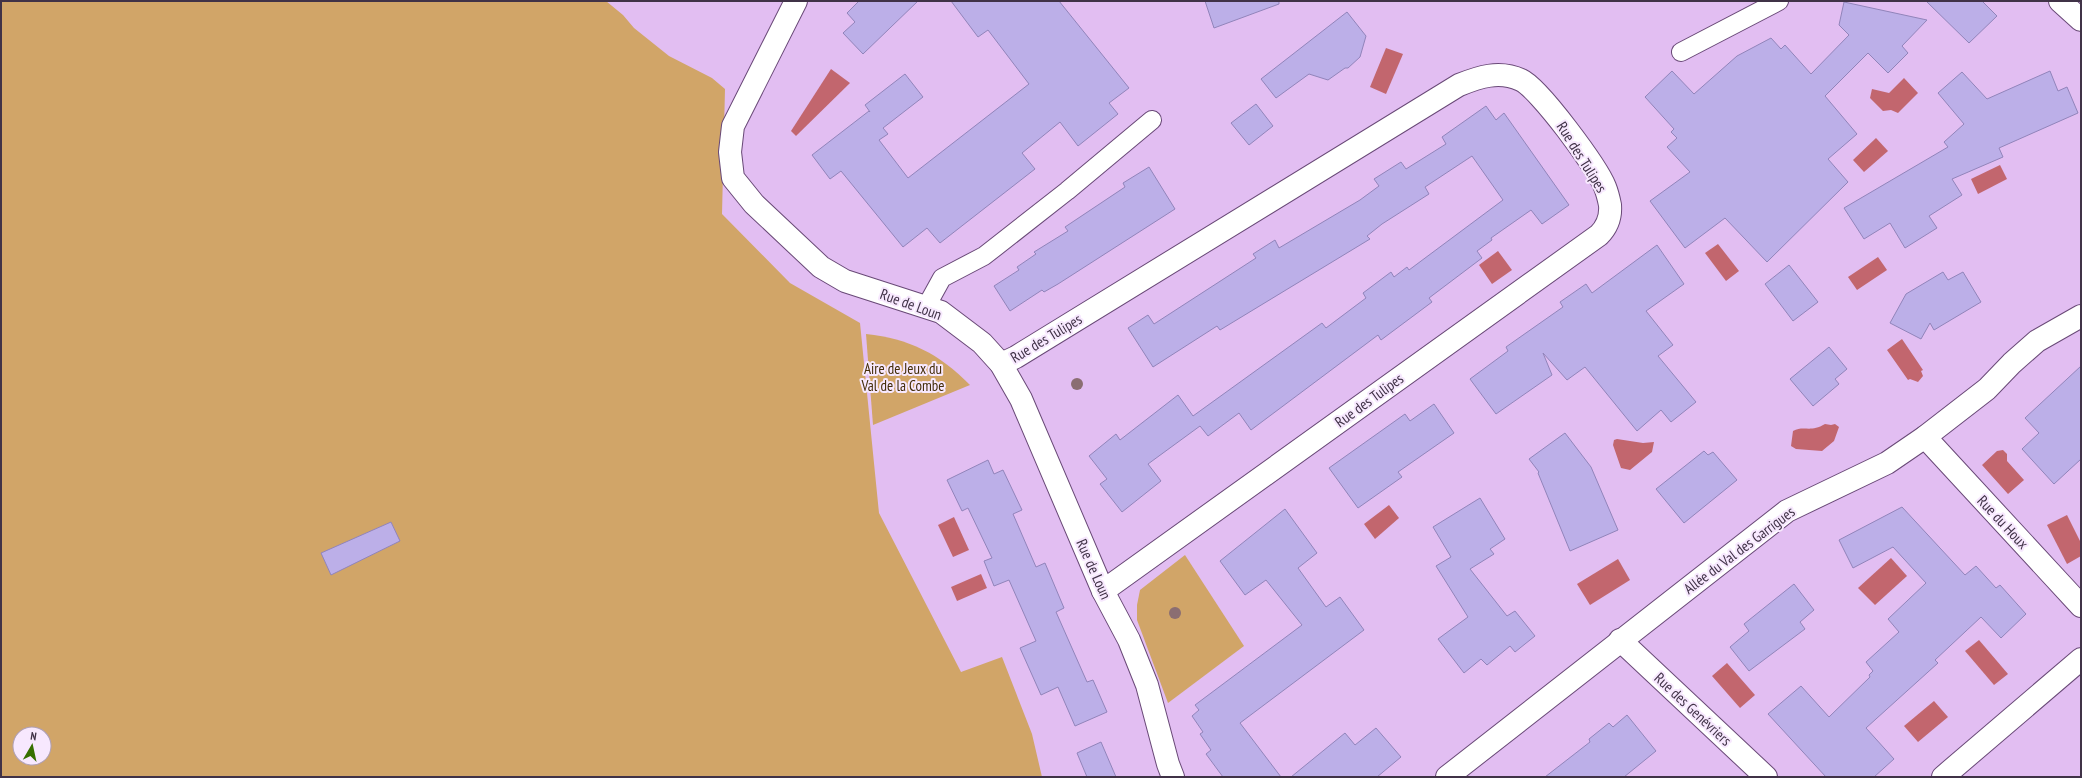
<svg xmlns="http://www.w3.org/2000/svg" width="2082" height="778" viewBox="0 0 2082 778" font-family="'PT Sans Narrow',sans-serif">
<rect width="100%" height="100%" fill="#e2bef2"/>
<g fill="#d1a568" fill-rule="evenodd">
<path d="M1 1H606L623 15 634 28 669 56 712 78 725 89 722 214 790 283 860 323 879 513 961 672 1002 657 1032 734 1042 777H1ZM20 734H44V758H20Z"/>
<path d="M866 334C910 339 938 353 970 385L873 425Z"/>
<path d="M1185 555 1244 646 1168 703 1137 620V605L1140 590Z"/>
</g>
<g fill="#c2666e">
<path d="M1386 48 1403 54 1386 94 1370 87Z"/>
<path d="M831 69 850 83 796 136 791 131Z"/>
<path d="M1904 78 1918 93 1898 113 1891 110 1883 111 1870 98 1872 89 1889 93Z"/>
<path d="M1876 138 1888 151 1864 172 1853 160Z"/>
<path d="M2000 165 2007 179 1978 194 1971 179Z"/>
<path d="M1718 244 1739 271 1726 281 1705 253Z"/>
<path d="M1498 251 1512 270 1492 284 1479 265Z"/>
<path d="M1878 257 1887 270 1857 290 1848 277Z"/>
<path d="M1902 339 1923 370 1921 371 1923 376 1918 382 1910 379 1908 380 1887 350Z"/>
<path d="M1825 424 1831 425 1835 424 1839 427 1834 441 1822 451 1796 449 1791 446 1793 431C1804 425 1810 433 1825 424Z"/>
<path d="M1617 439 1643 443 1654 442 1652 452 1630 470 1621 468 1613 445 1614 440Z"/>
<path d="M2003 450 2007 454V461L2024 480 2008 494 1982 465 1997 451Z"/>
<path d="M1389 505 1399 518 1375 539 1364 524Z"/>
<path d="M2067 515 2081 543V556L2067 564 2047 525Z"/>
<path d="M954 517 969 550 953 557 938 525Z"/>
<path d="M1891 558 1907 576 1875 605 1858 588Z"/>
<path d="M1618 559 1630 580 1590 605 1577 584Z"/>
<path d="M981 574 987 588 957 601 951 587Z"/>
<path d="M1979 640 2008 674 1994 685 1965 651Z"/>
<path d="M1727 663 1755 695 1740 708 1712 676Z"/>
<path d="M1934 701 1948 717 1918 742 1904 726Z"/>
</g>
<g fill="#bcafe8" stroke="#9184ba">
<path d="M859 1H918L863 54 843 33 855 22 847 13Z"/>
<path d="M951 1H1059L1129 88 1109 103 1118 114 1078 146 1060 122 1022 153 1035 169 940 243 927 228 903 247 841 171 830 179 812 155 869 111 870 112 865 105 905 74 923 97 883 128 888 134 879 140 908 178 1029 84 988 30 978 37Z"/>
<path d="M1205 1H1279V4L1214 28Z"/>
<path d="M1926 1H1982L1997 16 1969 43Z"/>
<path d="M1844 2 1927 20 1902 46 1908 53 1888 73 1868 53 1825 96 1857 134 1828 159 1848 182 1767 262 1725 218 1685 248 1650 201 1690 172 1667 147 1677 138 1671 132 1674 129 1645 97 1672 71 1694 94 1737 56 1771 38 1781 49 1785 45 1811 74 1849 35 1839 25Z"/>
<path d="M1347 12 1366 36 1360 57 1348 68H1345L1328 80 1309 74 1276 98 1261 79Z"/>
<path d="M2050 71 2058 91 2067 87 2078 113 1999 148 2003 157 1952 179 1962 195 1929 216 1937 228 1905 248 1890 223 1864 239 1844 208 1948 147 1944 142 1964 124 1938 93 1962 72 1987 99Z"/>
<path d="M1256 104 1273 126 1249 145 1231 123Z"/>
<path d="M1486 106 1496 120 1504 113 1569 205 1542 224 1531 210 1491 238 1492 240 1477 251 1482 258 1429 298 1432 302 1381 340 1378 335 1251 430 1239 413 1208 436 1200 426 1148 464 1161 481 1122 512 1100 484 1107 479 1089 456 1116 434 1120 440 1178 395 1193 416 1322 323 1326 328 1366 298 1363 293 1391 272 1394 277 1407 267 1409 270 1503 200 1472 156 1425 187 1429 194 1382 224 1367 236 1370 239 1220 330 1217 326 1153 367 1128 328 1148 315 1154 324 1256 258 1253 254 1275 240 1279 248 1360 200 1379 186 1374 179 1401 162 1406 169 1446 144 1442 137Z"/>
<path d="M1149 167 1175 209 1058 284 1044 292 1042 290 1010 311 994 286 1019 270 1017 267 1036 254 1034 252 1068 231 1065 227 1125 187 1123 183Z"/>
<path d="M1657 245 1684 284 1646 311 1673 345 1658 356 1696 402 1671 422 1661 410 1637 431 1585 367 1567 380 1543 353 1552 375 1496 414 1470 379 1508 351 1506 347 1563 307 1560 302 1586 284 1592 293Z"/>
<path d="M1789 265 1818 302 1793 321 1765 284Z"/>
<path d="M1943 272 1948 280 1963 272 1981 302 1934 330 1930 323 1921 339 1890 323 1906 294Z"/>
<path d="M1829 347 1847 369 1835 379 1839 384 1813 406 1790 379Z"/>
<path d="M2081 366V459L2054 484 2022 449 2039 433 2025 418Z"/>
<path d="M1434 404 1454 433 1398 472 1402 477 1358 508 1329 468 1405 414 1410 421Z"/>
<path d="M1565 433 1591 467 1618 530 1570 551 1538 473 1539 472 1529 459Z"/>
<path d="M1704 451 1708 455 1713 452 1737 480 1684 523 1656 489Z"/>
<path d="M988 460 994 474 1003 470 1022 510 1013 514 1036 567 1045 563 1064 608 1056 612 1087 682 1093 680 1107 712 1075 726 1058 687 1041 695 1020 648 1036 641 1009 580 994 586 984 561 992 558 968 508 962 511 947 480Z"/>
<path d="M1480 498 1505 539 1490 549 1494 554 1470 569 1507 616 1515 611 1535 636 1515 652 1510 646 1487 665 1481 659 1464 673 1438 639 1468 617 1436 566 1451 557 1433 527Z"/>
<path d="M1902 507 1965 575 1976 566 1996 588 2000 585 2026 614 2001 638 1981 617 1935 660 1938 663 1866 728 1894 759 1874 777H1826L1768 714 1801 686 1829 717 1870 677 1869 675 1873 671 1866 662 1899 632 1888 619 1926 583 1893 547 1853 568 1839 540Z"/>
<path d="M1285 509 1317 553 1298 568 1326 607 1340 597 1364 630 1240 723 1281 777H1223L1206 754 1211 750 1200 734 1203 732 1192 716 1199 710 1195 705 1302 625 1266 580 1245 595 1220 561Z"/>
<path d="M391 522 400 541 331 575 321 553Z"/>
<path d="M1794 584 1814 610 1800 622 1805 629 1749 671 1730 647 1749 631 1744 624Z"/>
<path d="M1627 715 1656 751 1624 777H1545L1590 742 1589 739 1609 723 1613 727Z"/>
<path d="M1376 728 1401 757 1377 777H1291L1345 733 1355 745Z"/>
<path d="M1101 742 1116 777H1087L1077 753Z"/>
</g>
<g fill="none" stroke-linecap="round" stroke-linejoin="round">
<g stroke="#694977" stroke-width="20">
<g id="lane">
<path d="M1681 52 1779 1"/>
<path d="M926 307 942 278 984 256 1067 191 1152 120"/>
</g>
</g>
<g stroke="#694977" stroke-width="24">
<g id="street">
<path d="M796 1 733 126 730 152 733 178 754 204 821 267 845 281 941 312 982 343 1001 364 1021 399 1103 591 1129 640 1147 685 1168 764 1173 777"/>
<path d="M2060 1 2081 20"/>
<path d="M1001 364 1016 357 1459 85C1479 77 1499 70 1521 80 1539 88 1597 167 1605 187 1607 192 1609 200 1610 205 1611 217 1607 227 1599 235L1103 591"/>
<path d="M1925 437 2081 606"/>
<path d="M1620 640 1766 777"/>
<path d="M1447 777 1787 511 1887 463 1925 437 1987 389 2012 363 2037 341 2081 316"/>
<path d="M1943 777 2081 659"/>
</g>
</g>
<use href="#lane" stroke="#fff" stroke-width="18"/>
<use href="#street" stroke="#fff" stroke-width="22"/>
</g>
<g fill="#8b6e72">
<circle cx="1077" cy="384" r="6"/>
<circle cx="1175" cy="613" r="6"/>
</g>
<g text-anchor="middle" dominant-baseline="central" stroke-width="4" stroke-linejoin="round" paint-order="stroke">
<g font-size="15" fill="#403247" stroke="#f7e8fe">
<text transform="translate(1582 157) rotate(58)">Rue des Tulipes</text>
<text transform="translate(911 304) rotate(20)">Rue de Loun</text>
<text transform="translate(1046 338) rotate(-31)">Rue des Tulipes</text>
<text transform="translate(1369 400) rotate(-36)">Rue des Tulipes</text>
<text transform="translate(2003 522) rotate(47)">Rue du Houx</text>
<text transform="translate(1739 550) rotate(-37)">Allée du Val des Garrigues</text>
<text transform="translate(1094 569) rotate(66)">Rue de Loun</text>
<text transform="translate(1693 709) rotate(43)">Rue des Genévriers</text>
</g>
<g font-size="15" fill="#432d09" stroke="#f7e8fe">
<text x="903" y="368">Aire de Jeux du<tspan x="903" dy="17">Val de la Combe</tspan></text>
</g>
</g>
<rect width="2082" height="778" fill="none" stroke="#403247" stroke-width="4"/>
<g transform="translate(32 746) rotate(9)"><circle r="19" fill="#f7e8fe" stroke="#ae9fb5"/>
<path d="M0-3L7 15L0 10L-7 15Z" fill="#367000"/>
<text y="-6" font-size="11" font-weight="bold" text-anchor="middle" fill="#403247">N</text>
</g>
</svg>
